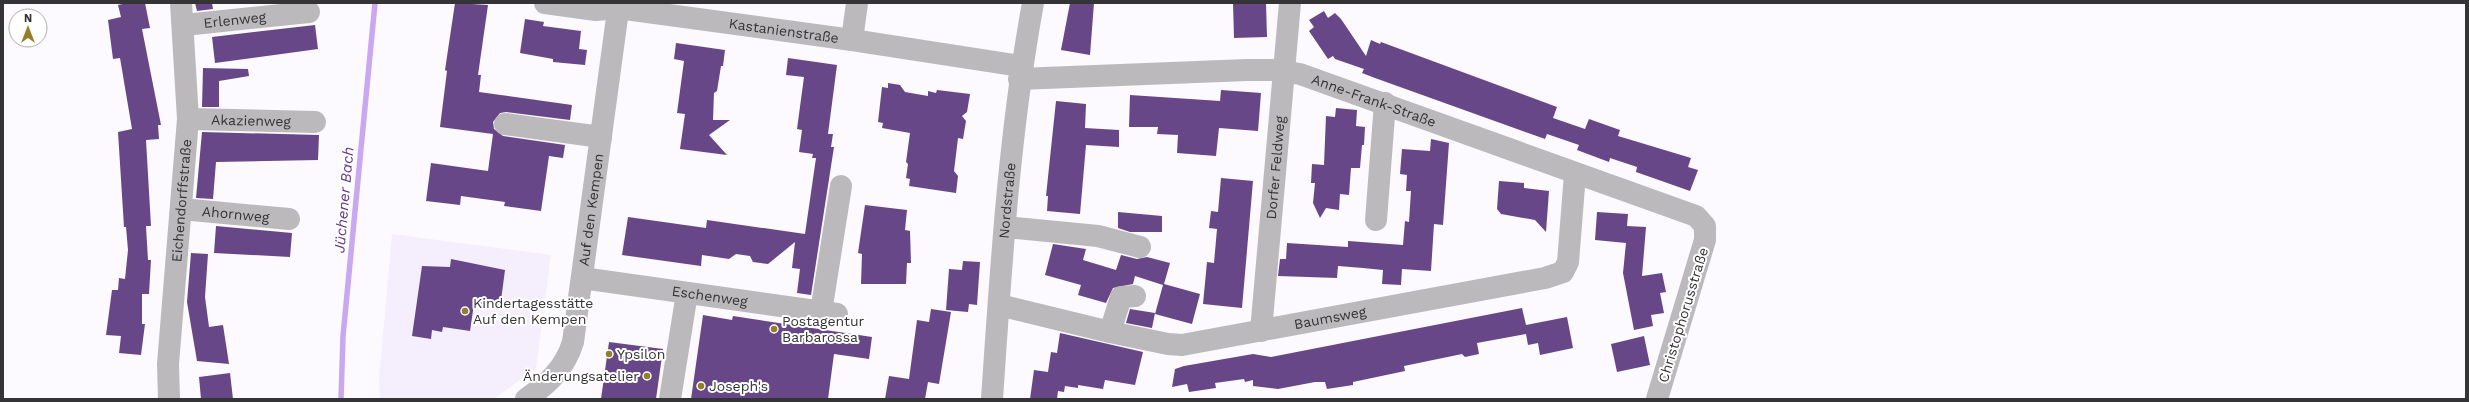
<svg xmlns="http://www.w3.org/2000/svg" width="2469" height="402" viewBox="0 0 2469 402" font-family="'Work Sans',sans-serif">
<rect width="100%" height="100%" fill="#fcfafe"/>
<path fill="#f5effd" d="M392 234 551 255 536 368 494 399H380L379 378Z"/>
<g fill="none" stroke-linecap="round" stroke-linejoin="round">
<path stroke="#c9a8ef" stroke-width="5.5" d="M341 399 343 336 375 3"/>
</g>
<g fill="#674787">
<path d="M127 3H145L150 28 142 29 161 125H158L159 139 146 140 151 226H146L148 260H151L149 294H142V324H145L141 355 119 353 121 336 106 335 112 290H118L119 278 125 279 128 250 126 227H124L118 132 132 129 120 58 113 59 108 20 121 17 118 5Z"/>
<path d="M195 3H212L213 9 197 11Z"/>
<path d="M455 3 488 5 478 75H481L479 92 572 105 570 120 506 112 500 113 493 122 494 129 503 136 565 145 563 158 549 156 541 211 504 206 505 202 461 196 460 205 426 201 431 163 488 171 493 134 440 127 447 71 445 70Z"/>
<path d="M1070 3H1094L1090 55 1061 50Z"/>
<path d="M1233 3H1266L1267 37 1234 38Z"/>
<path d="M1324 11 1328 18 1335 13 1341 19 1366 56 1371 40 1380 44 1381 42 1557 107 1553 118 1585 129 1589 119 1620 130 1618 136 1691 158 1688 167 1698 170 1690 191 1636 172 1637 167 1610 158 1609 162 1577 150 1579 145 1547 134 1545 139 1375 78 1362 73 1364 69 1335 59 1333 56 1328 59 1309 31 1314 27 1309 20Z"/>
<path d="M525 19 544 22 543 26 581 31 579 49 587 50 585 65 553 62V59L520 53Z"/>
<path d="M315 25 318 49 215 63 212 37Z"/>
<path d="M676 43 725 50 723 66H721L717 91 714 93 713 120H730L709 135 727 155 680 149 685 114 677 113 684 61 674 59Z"/>
<path d="M788 58 837 65 828 134H833L831 147H834L811 295 797 293 800 269 792 268 795 242 768 264 753 262 750 256 736 254 729 259 702 255 701 266 622 255 628 217 706 228 707 220 805 234 816 158H812L813 154 799 152 802 130 797 129 804 77 786 75Z"/>
<path d="M203 68 248 69 249 76 219 81V107H202Z"/>
<path d="M888 83 900 85 905 92 928 96V91L936 93 937 90 970 94 967 112 962 116 966 121 963 139 958 138 954 171 958 176 956 193 909 186 910 179 906 178 908 164 906 162 910 133 882 128 883 123 878 122 882 87 888 88Z"/>
<path d="M1221 90 1261 93 1258 131 1219 128 1216 156 1177 153 1178 135 1157 134 1158 127H1129L1130 95 1220 101Z"/>
<path d="M1056 101 1086 104 1085 128 1119 130V147L1086 145 1080 214 1047 211 1048 196H1046Z"/>
<path d="M1336 108 1357 110 1356 126 1365 127 1364 145H1362L1360 168H1351L1349 195 1340 194 1339 210 1326 208 1320 218 1313 203 1315 183H1311L1312 164 1324 165 1326 116 1335 117Z"/>
<path d="M202 132 319 135 318 160 216 162 213 199 196 198Z"/>
<path d="M1431 139 1449 143 1443 225 1434 224 1431 271 1402 269 1401 285 1382 284 1383 270 1363 268 1338 266 1337 278 1278 276 1280 259H1286L1287 243 1348 247V241L1403 245 1405 221 1409 222 1411 191H1406L1407 175 1400 174 1402 149 1430 151Z"/>
<path d="M1221 178 1253 181 1242 308 1203 304 1207 262 1214 263 1217 229 1209 228 1211 211 1218 212Z"/>
<path d="M1499 181 1524 183V188L1549 191 1546 232 1535 220 1501 214 1497 209Z"/>
<path d="M865 205 907 210 905 230 910 231 911 263H907L906 284H861L862 254 858 253Z"/>
<path d="M1118 212 1162 216V232H1130L1118 228Z"/>
<path d="M1597 212 1628 214 1627 226 1646 227 1642 276 1662 273 1666 292 1660 293 1664 313 1651 315 1653 326 1634 330 1623 273 1626 243 1595 240Z"/>
<path d="M216 226 292 233 290 257 214 253Z"/>
<path d="M1053 244 1086 249 1083 260 1116 270 1121 255 1137 259 1147 257 1170 263 1164 284 1200 294 1192 324 1155 314 1163 285 1135 276 1133 284 1113 288 1106 303 1078 295 1081 285 1045 275Z"/>
<path d="M191 253 208 254 205 297 209 327 223 325 229 364 197 361 187 302Z"/>
<path d="M451 259 505 270 500 308 474 304 470 331 443 327 442 332 432 330 431 339 412 336 422 266 450 267Z"/>
<path d="M963 261 980 262 977 305 969 304 968 312 946 310 949 269 962 270Z"/>
<path d="M1522 308 1526 325 1567 317 1573 348 1540 355 1538 343 1528 345 1526 334 1477 343 1479 354 1465 357 1462 354 1404 366 1405 371 1353 382V385L1327 389 1325 382H1315L1278 389 1253 386V380L1245 382 1244 379 1215 383 1216 388 1189 392 1187 384 1172 387 1175 369 1184 366 1253 354 1271 357Z"/>
<path d="M931 309 951 312 939 384 928 382 925 399H885L889 376 909 379 917 320 929 322Z"/>
<path d="M1130 309 1155 313 1152 328 1126 323Z"/>
<path d="M703 315 732 320 733 316 872 337 869 359 834 354 828 399H691Z"/>
<path d="M1060 333 1143 352 1135 385 1105 380 1103 389 1078 385V388L1065 386 1064 392 1058 391 1057 399H1030L1034 370 1048 372 1051 352 1057 353Z"/>
<path d="M1644 336 1650 365 1617 372 1611 344Z"/>
<path d="M609 342 663 349 656 399H601Z"/>
<path d="M230 373 233 399H201L199 377Z"/>
</g>
<g fill="none" stroke-linecap="round" stroke-linejoin="round">
<g stroke="#bbb9bc" stroke-width="22">
<path id="s1" d="M545 3 596 10 618 8 852 40 1021 66"/>
<path id="s2" d="M184 25 309 12"/>
<path d="M852 40 857 3"/>
<path id="s3" d="M1019 79 1247 70H1276L1300 74 1696 216 1705 226V240L1657 399"/>
<path id="s4" d="M188 119 315 122"/>
<path d="M505 124 601 137"/>
<path id="s5" d="M181 209 289 219"/>
<path d="M1376 220 1385 103"/>
<path d="M1005 227 1098 236 1140 247"/>
<path id="s6" d="M582 278 837 314"/>
<path id="s7" d="M999 305 1110 332 1168 344 1182 345 1545 278 1563 272 1568 262 1575 174"/>
<path d="M821 312 841 186"/>
<path id="s8" d="M1261 331 1290 3"/>
<path d="M1110 332 1121 297 1135 296"/>
<path id="s9" d="M169 399 168 364 188 119 181 3"/>
<path id="s10" d="M526 399C548 384 565 368 573 342L619 3"/>
<path d="M670 399 687 293"/>
<path id="s11" d="M992 399C1001 267 1009 134 1033 3"/>
</g>
</g>
<g fill="#937f26" stroke="#fff" stroke-width="1.5">
<circle cx="465" cy="311" r="4"/>
<circle cx="774" cy="329" r="4"/>
<circle cx="609" cy="354" r="4"/>
<circle cx="647" cy="376" r="4"/>
<circle cx="701" cy="386" r="4"/>
</g>
<g text-anchor="middle" dominant-baseline="central" stroke-width="4" stroke-linejoin="round" paint-order="stroke">
<g font-size="14" fill="#343335" stroke="#fff">
<text stroke="none"><textPath href="#s2" startOffset="51">Erlenweg</textPath></text>
<text stroke="none"><textPath href="#s1" startOffset="241">Kastanienstraße</textPath></text>
<text stroke="none"><textPath href="#s3" startOffset="360">Anne-Frank-Straße</textPath></text>
<text stroke="none"><textPath href="#s4" startOffset="63">Akazienweg</textPath></text>
<text stroke="none"><textPath href="#s8" startOffset="164">Dorfer Feldweg</textPath></text>
<text stroke="none"><textPath href="#s11" startOffset="199">Nordstraße</textPath></text>
<text stroke="none"><textPath href="#s9" startOffset="199">Eichendorffstraße</textPath></text>
<text stroke="none"><textPath href="#s10" startOffset="209">Auf den Kempen</textPath></text>
<text stroke="none"><textPath href="#s5" startOffset="55">Ahornweg</textPath></text>
<text stroke="none"><textPath href="#s6" startOffset="129">Eschenweg</textPath></text>
<text transform="translate(1683 315) rotate(-73)">Christophorusstraße</text>
<text stroke="none"><textPath href="#s7" startOffset="338">Baumsweg</textPath></text>
</g>
<g font-size="14" fill="#343335" stroke="#fff" text-anchor="start">
<text x="473" y="303">Kindertagesstätte<tspan x="473" dy="16">Auf den Kempen</tspan></text>
<text x="782" y="321">Postagentur<tspan x="782" dy="16">Barbarossa</tspan></text>
<text x="617" y="354">Ypsilon</text>
<text x="639" y="376" text-anchor="end">Änderungsatelier</text>
<text x="709" y="386">Joseph's</text>
</g>
<g font-size="15" font-style="italic" fill="#63378a" stroke="#fff">
<text transform="translate(344 200) rotate(-85)">Jüchener Bach</text>
</g>
</g>
<rect width="2469" height="402" fill="none" stroke="#343335" stroke-width="8"/>
<g transform="translate(28 28)"><circle r="19" fill="#ffffff" stroke="#aeadae"/>
<path d="M0-3L7 15L0 10L-7 15Z" fill="#937f26"/>
<text y="-6" font-size="11" font-weight="bold" text-anchor="middle" fill="#343335">N</text>
</g>
</svg>
